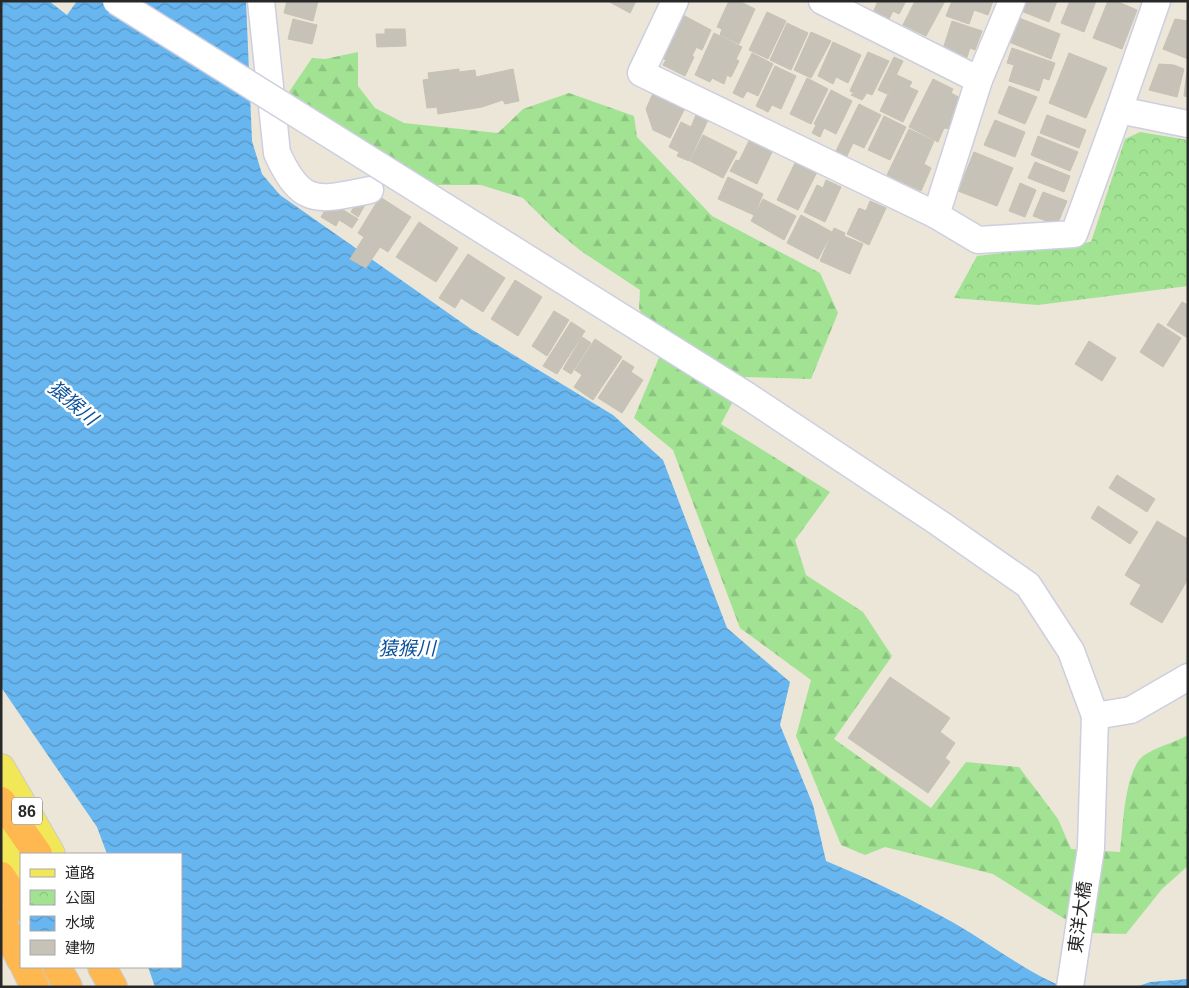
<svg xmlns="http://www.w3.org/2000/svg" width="1189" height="988" viewBox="0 0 1189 988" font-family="Arial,'Noto Sans JP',sans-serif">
<defs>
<pattern id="forest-firs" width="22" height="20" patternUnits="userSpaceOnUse" patternTransform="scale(1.25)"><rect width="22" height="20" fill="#a1e393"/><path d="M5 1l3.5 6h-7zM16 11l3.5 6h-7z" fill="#8bc37f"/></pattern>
<pattern id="park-crowns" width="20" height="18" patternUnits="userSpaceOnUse" patternTransform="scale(1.25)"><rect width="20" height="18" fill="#a1e393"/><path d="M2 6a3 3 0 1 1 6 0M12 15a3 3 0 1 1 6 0" fill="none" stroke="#8bc37f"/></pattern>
<pattern id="water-waves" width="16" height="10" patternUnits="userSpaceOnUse" patternTransform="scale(1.25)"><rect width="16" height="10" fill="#68b6f0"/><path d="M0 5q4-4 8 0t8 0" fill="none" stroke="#5694c2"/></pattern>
</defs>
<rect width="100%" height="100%" fill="#ebe6d8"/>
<path fill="url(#forest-firs)" d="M358 52V86L375 108 404 123 498 133 523 109 569 93 634 116 637 137 712 216 820 273 838 313 811 379 746 377 721 424 830 492 795 540 806 575 863 612 892 656 834 739 931 808 966 762 1019 767 1058 819 1071 849 1120 852C1123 829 1124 766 1146 754 1159 746 1174 743 1188 735V866L1162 889 1126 934 1091 933 1058 915 993 874 885 847 865 855 841 845 796 736 811 680 740 628 673 450 634 418 663 348 639 309 640 290 581 251 553 228 523 198 481 185H433L289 92 312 58 325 59Z"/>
<path fill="url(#park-crowns)" d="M1140 132 1188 140V286L1038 305 954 298 977 256 1091 242 1125 139Z"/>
<g fill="url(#water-waves)">
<path d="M1 1H49L67 15 77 1H246L252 141 262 174 280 195 471 329 613 415 663 460 727 628 790 682 780 725 813 805 826 861C870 879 913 900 954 923 991 944 1024 971 1063 987H155L148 967H181V854H107L97 827 1 687Z"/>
<path d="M1188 979V987H1136L1150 982Z"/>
</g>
<g fill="#c6c2b8" stroke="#c6c2b2">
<path d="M287 1H318L313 21 284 13Z"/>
<path d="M608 1H636L630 13Z"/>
<path d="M729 1H739L755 9 739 44 720 35 722 29 717 27Z"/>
<path d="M878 1H906L899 14 893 11 887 23 872 15Z"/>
<path d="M915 1H945L926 36 903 25Z"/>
<path d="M952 1H993L988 15 974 10 969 24 946 16Z"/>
<path d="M1025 1H1057L1049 22 1021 11Z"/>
<path d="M1070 1H1096L1084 32 1061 23Z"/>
<path d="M1108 1H1116L1137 10 1122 49 1093 38Z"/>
<path d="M767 12 786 21 768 59 749 50Z"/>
<path d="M683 15 711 30 702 50 673 36Z"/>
<path d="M1019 18 1060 34 1051 59 1009 42Z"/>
<path d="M293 19 317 25 312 44 288 39Z"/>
<path d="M1175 19 1188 21V59L1163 49Z"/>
<path d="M952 21 982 31 975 50 970 48 966 60 942 52Z"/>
<path d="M787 23 808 33 791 70 770 60Z"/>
<path d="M385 29H405L406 46 377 47 376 34H385Z"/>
<path d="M811 32 831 41 811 78 794 70Z"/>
<path d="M714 33 742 47 736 59 739 61 731 77 727 75 724 84 712 78 710 82 695 75Z"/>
<path d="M669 35 696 48 692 56 694 57 685 76 663 65 666 60 658 56Z"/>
<path d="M833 42 861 55 848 83 836 77 833 84 818 76Z"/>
<path d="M1012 48 1055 63 1049 80 1043 78 1039 91 1009 81 1014 65 1007 63Z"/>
<path d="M868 52 889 61 872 95 867 93 862 100 851 95 854 93 850 91Z"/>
<path d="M752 53 773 64 758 96 747 91 743 98 733 93Z"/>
<path d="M1069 53 1107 68 1086 118 1049 103Z"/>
<path d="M894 57 903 61 887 94 878 90Z"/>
<path d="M1159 64 1174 65 1184 69 1177 97 1149 90Z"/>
<path d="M775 66 796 76 781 109 772 105 768 112 756 106Z"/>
<path d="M459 69V72L475 70 476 77 513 69 519 101 505 104 503 100 482 107 438 114 437 107 427 108 423 80 429 79 428 73Z"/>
<path d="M1187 70 1188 71V97L1184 96Z"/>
<path d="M897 75 912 82 909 87 918 91 903 122 880 111Z"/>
<path d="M807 78 828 89 811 124 790 114Z"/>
<path d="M933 79 953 89 951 93 964 100 950 129 944 128 938 142 909 127Z"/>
<path d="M1009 86 1037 97 1025 124 998 113Z"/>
<path d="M831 90 852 101 836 134 824 128 820 137 812 133 816 125 814 124Z"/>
<path d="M654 91 686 106 670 138 653 130 646 109Z"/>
<path d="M859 104 881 115 864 148 853 143 847 156 836 151Z"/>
<path d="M696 115 708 120 689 161 677 156 679 152 669 147 681 122 691 127Z"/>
<path d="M1047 115 1086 130 1079 148 1040 133Z"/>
<path d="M884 116 906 127 890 160 868 150Z"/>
<path d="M995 120 1025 132 1015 157 984 145Z"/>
<path d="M909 129 934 141 924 164 931 168 921 191 887 175Z"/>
<path d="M703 135 737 152 723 178 690 161Z"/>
<path d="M1038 136 1078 152 1070 171 1031 155Z"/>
<path d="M749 141 772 152 757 184 730 171 736 160 739 161Z"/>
<path d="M974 152 1013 168 997 206 958 191Z"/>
<path d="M796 161 817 172 798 210 777 200Z"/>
<path d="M1035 162 1070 176 1064 192 1028 178Z"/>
<path d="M728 177 763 194 754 215 718 199Z"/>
<path d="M826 180 841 187 825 222 804 212 817 185 823 188Z"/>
<path d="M1020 183 1036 190 1025 217 1009 211Z"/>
<path d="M1043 192 1067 201 1057 225 1033 216Z"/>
<path d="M380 197 411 217 388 252 380 247 366 268 350 259 364 237 358 233Z"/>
<path d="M763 199 796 216 784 240 751 221Z"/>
<path d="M358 200 365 205 358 217 351 212Z"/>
<path d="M870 201 886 208 869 245 847 234 859 208 866 211Z"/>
<path d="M337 206 358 219 352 228 339 220 336 226 321 217 327 207Z"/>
<path d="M801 215 832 232 818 259 787 243Z"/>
<path d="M419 222 458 248 436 282 396 257Z"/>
<path d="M834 228 845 233 844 236 863 244 850 274 820 261Z"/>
<path d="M468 254 505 278 483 312 461 298 455 308 439 298Z"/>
<path d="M515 280 542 297 518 336 491 319Z"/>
<path d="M1182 302 1188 305V338L1167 325Z"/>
<path d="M554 311 569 320 547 356 532 346Z"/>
<path d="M571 322 585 331 557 374 543 366Z"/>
<path d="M1158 323 1181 338 1163 367 1140 352Z"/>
<path d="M582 337 591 343 571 374 563 369Z"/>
<path d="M595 339 622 357 593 400 574 387 582 375 575 370Z"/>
<path d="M1089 341 1116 358 1102 381 1075 364Z"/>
<path d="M623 360 634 367 631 372 643 380 622 413 598 398Z"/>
<path d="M1117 475 1155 499 1147 512 1109 488Z"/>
<path d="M1098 506 1138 532 1130 544 1091 518Z"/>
<path d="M1157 521 1188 539V579L1162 623 1130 604 1141 585 1125 575Z"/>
<path d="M890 677 950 718 940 732 955 743 945 758 950 762 928 793 848 738Z"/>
</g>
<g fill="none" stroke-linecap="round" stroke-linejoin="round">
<g stroke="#cecee1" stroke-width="29">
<g id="minor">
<path d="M261 1 277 153C302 208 318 200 370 190"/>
<path d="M675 1 641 73 936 215 978 240 1074 234 1119 110 1188 124"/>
<path d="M822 1 979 80"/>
<path d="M1119 110 1157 1"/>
<path d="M936 215 979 80 1012 1"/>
<path d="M746 395 939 523 1028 585 1071 651 1095 716 1091 848 1070 987"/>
<path d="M1095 716 1131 710 1188 677"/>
</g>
</g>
<g stroke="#cbcbcb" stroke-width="30">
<g id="major">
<path d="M1 768 51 854"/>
<path d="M1 834 21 872"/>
</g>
</g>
<g stroke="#cbcbcb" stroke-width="30">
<g id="highway">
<path d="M1 801 38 854"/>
<path d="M1 876 21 907"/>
<path d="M1 920 21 960"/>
<path d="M25 967 35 987"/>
<path d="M57 967 68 987"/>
<path d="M102 967 113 987"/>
</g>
</g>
<use href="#minor" stroke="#fff" stroke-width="26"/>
<use href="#major" stroke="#f2e756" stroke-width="28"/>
<use href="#highway" stroke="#ffb84f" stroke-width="28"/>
<g stroke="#cecee1" stroke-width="29" stroke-linecap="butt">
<path id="minor-bridge" d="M116 1 746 395"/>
</g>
<use href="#minor-bridge" stroke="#fff" stroke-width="26"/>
</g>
<g text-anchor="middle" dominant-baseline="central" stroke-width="5" stroke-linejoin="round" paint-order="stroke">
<rect fill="#fff" stroke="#686868" stroke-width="1" x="12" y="797.5" width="30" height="27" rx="4"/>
<g font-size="16" font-weight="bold" fill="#282828">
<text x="27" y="811">86</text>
</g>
<g font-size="18" fill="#282828" stroke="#fff">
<text transform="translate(1080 917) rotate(-82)">東洋大橋</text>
</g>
<g font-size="19" font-style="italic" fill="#0b5198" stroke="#fff">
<text transform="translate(73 403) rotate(40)">猿猴川</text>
<text x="407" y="648">猿猴川</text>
</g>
</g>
<rect width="1189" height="988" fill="none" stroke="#282828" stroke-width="5"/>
<rect x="20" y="853" width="162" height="115" fill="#ffffff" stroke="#a9a9a9"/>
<rect x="30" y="869" width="25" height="8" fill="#f2e756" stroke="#a9a9a9"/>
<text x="65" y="878" font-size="15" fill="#282828">道路</text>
<rect x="30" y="890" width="25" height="15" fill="url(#park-crowns)" stroke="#a9a9a9"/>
<text x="65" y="903" font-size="15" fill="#282828">公園</text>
<rect x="30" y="916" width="25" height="15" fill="url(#water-waves)" stroke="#a9a9a9"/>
<text x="65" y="928" font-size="15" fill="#282828">水域</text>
<rect x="30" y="940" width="25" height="15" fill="#c6c2b8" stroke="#a9a9a9"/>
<text x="65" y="953" font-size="15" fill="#282828">建物</text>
</svg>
